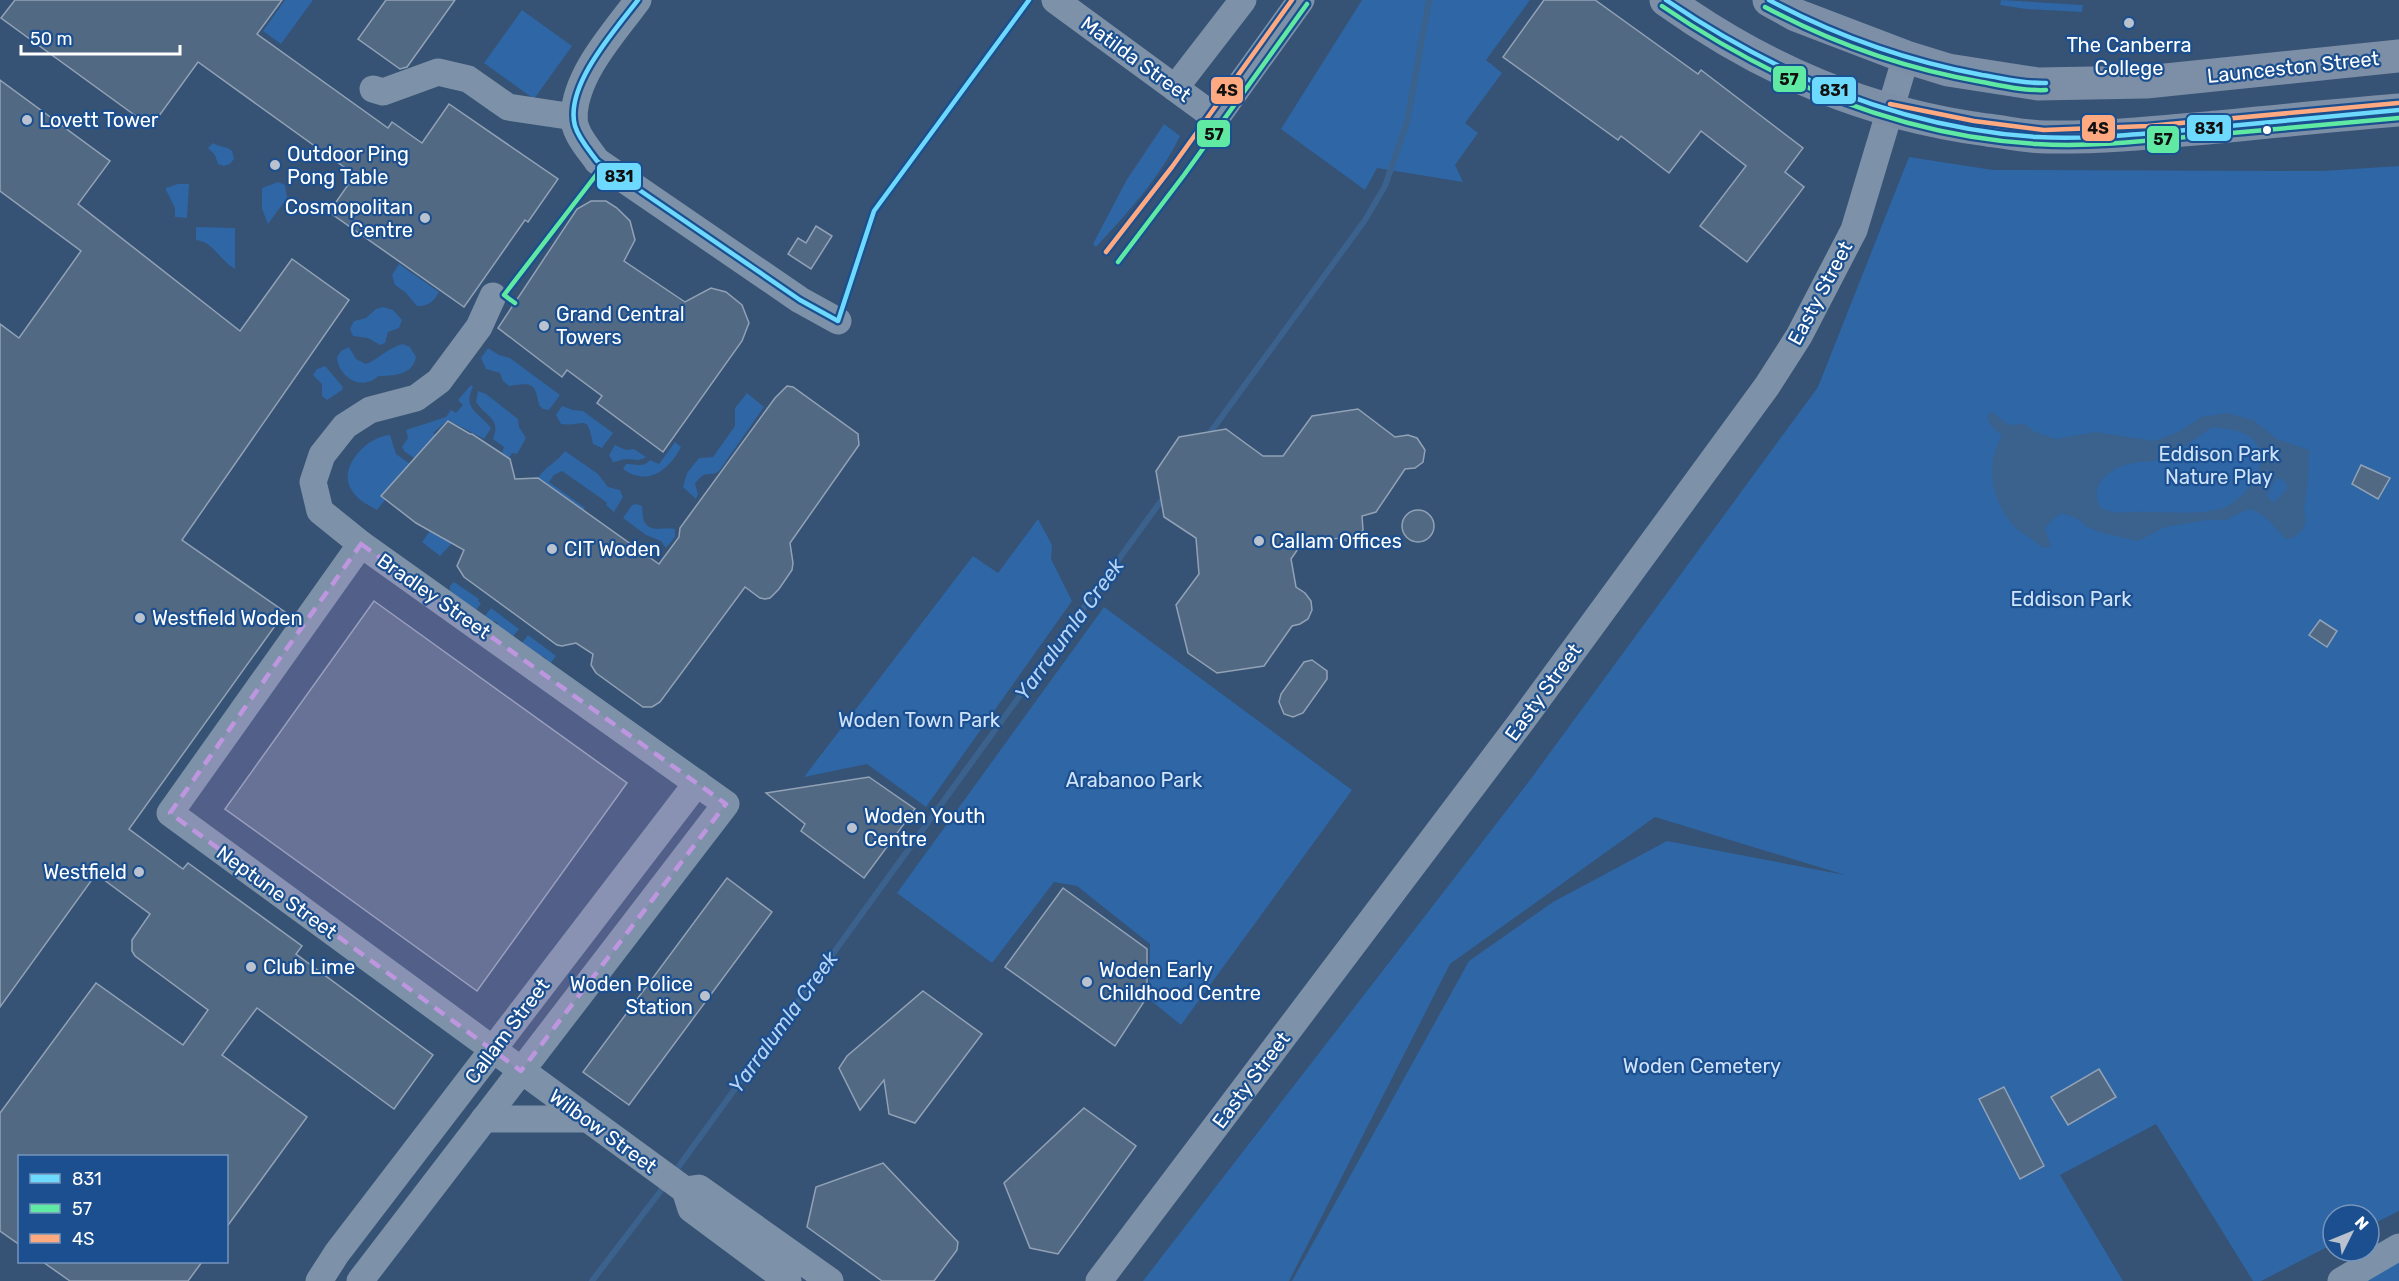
<svg xmlns="http://www.w3.org/2000/svg" width="2399" height="1281" viewBox="0 0 2399 1281" font-family="Rubik,sans-serif">
<rect width="100%" height="100%" fill="#365274"/>
<g fill="#2f66a5">
<path d="M285 0H313L281 44 263 31Z"/>
<path d="M1362 0H1530L1486 60 1502 73 1465 123 1478 133 1455 165 1463 182 1377 168 1365 190 1281 129Z"/>
<path d="M2001 0 2083 5 2082 12 2026 9 2000 5Z"/>
<path d="M522 10 572 46 534 99 484 63Z"/>
<path d="M1164 124 1180 136C1159 179 1128 212 1096 247L1093 244 1126 181Z"/>
<path d="M213 143C220 148 226 145 232 151L234 159 230 164 224 166 218 164 215 155 208 148Z"/>
<path d="M1909 157 1993 170 2322 171 2399 166V1211L2369 1226V1215H2333V1244L2261 1281H2253L2156 1124 2060 1175 2123 1281H1292L1469 961 1553 902 1667 841 1845 875 1655 817 1450 964 1289 1281H1143L1530 780 1818 387Z"/>
<path d="M278 182 285 185 287 198 268 224 262 209V188Z"/>
<path d="M178 184H189L187 218 175 217V208L166 190V188Z"/>
<path d="M196 227 235 228V269C219 260 214 242 196 240Z"/>
<path d="M399 264 439 292C434 301 428 307 417 306L405 292 395 285 392 275Z"/>
<path d="M383 307 393 310 402 320 399 328 388 332 385 343 380 345 368 338 353 336 350 329 354 321 366 318 376 309Z"/>
<path d="M403 344 410 347 416 357C413 375 393 376 378 376 362 392 338 377 337 357L341 351 349 347 356 359 366 364C379 359 389 347 403 344Z"/>
<path d="M488 348 499 355 510 358 560 395 549 410 543 409 539 405C535 381 531 383 509 386L503 381 500 373 486 369 481 358Z"/>
<path d="M325 366 343 387 342 390 327 400 322 396V384L313 375 317 369Z"/>
<path d="M471 385 473 387C462 409 479 412 491 428L484 439 448 420 433 433 435 435 414 458 404 451 402 447 408 438 406 430 446 417 451 410 456 413 463 405 458 400Z"/>
<path d="M478 391 486 394 518 419 519 427 526 438 517 454 512 453 509 458 502 453 504 447 493 439C501 418 487 418 476 402Z"/>
<path d="M747 393 764 407 719 471 714 474C705 473 700 476 695 484L698 494 696 499 683 487 687 473 699 458 713 457 735 426V408Z"/>
<path d="M562 406 573 410 583 411 613 433 602 448 593 444C587 412 585 427 561 424L556 415Z"/>
<path d="M390 435 396 454 410 464 382 495 385 500 377 510C368 505 356 499 351 489 338 466 368 436 390 435Z"/>
<path d="M675 442 681 447C669 470 648 487 623 469L626 464C635 463 642 469 650 460L659 464Z"/>
<path d="M615 445 626 450 634 449 646 457C639 462 635 459 627 459 621 459 618 462 613 462L609 455Z"/>
<path d="M565 451 598 474 608 487 620 490 623 497 614 512 606 505 607 503 602 499 562 471 554 475 549 482 585 508 583 510 538 478C546 466 557 462 565 451Z"/>
<path d="M636 504 642 506C643 511 642 516 644 521 650 534 665 526 675 529V537L666 548 661 541 646 535 623 518 632 505Z"/>
<path d="M1038 519 1052 545 1051 559 1072 601 926 807 867 764 804 777 973 556 998 573Z"/>
<path d="M430 531 452 543 440 556 422 542Z"/>
<path d="M454 582 479 599 478 601 481 603 476 611 450 591V586Z"/>
<path d="M1104 607 1352 790 1181 1025 1149 999 1150 944 1077 886 1054 882 992 963 897 893Z"/>
<path d="M491 608 519 629 512 638 496 626 498 623 494 621 492 623 484 617Z"/>
<path d="M528 635 556 656 550 664 544 661 546 658 542 656 540 658 521 644Z"/>
<path d="M2399 1262V1281H2367Z"/>
</g>
<path fill="#3b618d" fill-rule="evenodd" d="M1992 412 2009 425 2024 424 2035 432 2056 439 2096 432 2154 441 2178 432 2202 417 2228 413 2253 420 2277 439 2309 450 2308 482 2304 510 2306 520 2304 528 2293 538 2286 539C2275 528 2266 513 2248 509L2226 520H2207L2165 527 2138 541 2102 533 2087 527 2078 519 2062 513 2054 518 2045 528 2051 547 2042 548C2034 539 2025 536 2016 528 1992 504 1984 465 2002 436L1991 426 1987 416ZM2213 427C2223 428 2240 430 2249 436 2278 457 2248 498 2223 508 2202 515 2171 512 2149 512 2132 511 2115 516 2100 507 2088 483 2112 467 2133 463 2142 461 2153 462 2161 459 2181 452 2195 437 2213 427ZM2276 478 2282 479 2287 485 2286 490 2274 502 2271 501 2267 495Z"/>
<g fill="none" stroke-linecap="round" stroke-linejoin="round">
<g stroke="#3b618d" stroke-width="6">
<path d="M1207 437 1365 220 1385 186 1407 122 1429 0"/>
<path d="M674 1173 1166 494"/>
<path d="M592 1281 666 1184"/>
</g>
</g>
<g fill="#526984" stroke="#92a2b6" stroke-width="1.5">
<path d="M15 0H282L257 34 388 128 392 122 422 143 449 104 558 179 528 222 525 220 464 307 329 212 355 175 198 62 151 127 1 18Z"/>
<path d="M386 0H455L407 67 400 69 358 39Z"/>
<path d="M1544 0H1595L1698 74 1701 70 1803 148 1785 172 1804 187 1747 262 1700 226 1746 166 1701 131 1669 173 1621 136 1618 140 1503 57Z"/>
<path d="M0 80 110 161 78 204 240 331 292 259 349 300 182 540 285 612 129 829 183 869 188 863 302 946 296 954 433 1055 394 1109 257 1008 222 1055 307 1117 226 1228V1156H20V1245L0 1231V1113L96 983 183 1045 208 1010 135 956 132 951V940L150 914 96 874 0 1007V324L19 338 81 251 0 191Z"/>
<path d="M591 201H606L617 208 630 221 635 240 624 261 685 302 711 288 726 292 742 305 749 323 742 341 663 452 597 403 602 396 567 370 562 377 498 328 577 209Z"/>
<path d="M816 226 832 236 811 269 788 254 798 238 806 243Z"/>
<path d="M787 386 793 387 858 434 859 445 790 543 793 563 792 570 779 589 770 598 765 599 760 598 745 587 660 702 652 707H643L596 673 591 665 593 654 576 643 562 646 557 645 464 577 457 566 464 550 416 523 381 496 448 421 470 434H472L510 459 515 479 538 478 659 564 679 537 680 528 691 513 775 398Z"/>
<path d="M1358 409 1395 437 1408 435 1417 438 1425 450 1423 462 1415 468 1405 469 1376 512 1362 516 1363 530 1356 540 1349 542 1340 538 1302 543 1291 559 1296 587 1305 593 1311 601 1312 610 1308 619 1300 624 1292 626 1264 666 1217 673 1188 653 1176 605 1199 574 1196 538 1164 517 1156 471 1179 437 1226 429 1263 456H1283L1312 416Z"/>
<path d="M2361 465 2390 478 2378 499 2352 484Z"/>
<circle cx="1418" cy="526" r="16"/>
<path d="M374 601 627 783 477 991 225 809Z"/>
<path d="M2320 620 2337 631 2327 647 2309 635Z"/>
<path d="M1312 660 1327 671V679L1303 713 1293 717 1284 714 1279 702 1281 694 1304 662Z"/>
<path d="M869 777 915 809 864 878 801 831 805 824 766 793Z"/>
<path d="M727 878 772 912 629 1105 583 1072Z"/>
<path d="M1063 888 1147 949V997L1115 1046 1005 967Z"/>
<path d="M923 991 982 1034 915 1123 889 1114 884 1080 860 1110 839 1068 847 1056Z"/>
<path d="M2099 1069 2116 1097 2068 1125 2051 1097Z"/>
<path d="M2004 1087 2044 1166 2020 1179 1979 1099Z"/>
<path d="M1084 1108 1136 1146 1058 1254 1030 1248 1004 1183Z"/>
<path d="M883 1163 958 1242 957 1250 934 1281H882L807 1227 816 1187Z"/>
<path d="M43 1262H202L188 1281H70Z"/>
</g>
<g fill="none" stroke-linecap="round" stroke-linejoin="round">
<g stroke="#7d92a8" stroke-width="27">
<path d="M638 0C614 33 576 73 574 116 573 132 588 148 597 161L800 300 838 321"/>
<path d="M1055 0 1216 118 1301 0"/>
<path d="M1175 88 1243 0"/>
<path d="M373 89 383 92 438 72 468 79 508 107 574 117"/>
<path d="M361 544 170 813 685 1190"/>
<path d="M484 1119H586"/>
<path d="M319 1281 337 1253 697 783"/>
<path d="M360 1281 726 804 361 544 320 511 313 482 322 455 345 426 370 410 416 398 439 381 479 327 493 296"/>
<path d="M788 1281 691 1209 685 1190 699 1188 830 1281"/>
<path d="M1099 1281 1521 722 1767 386 1799 336 1854 230 1906 57"/>
<path d="M2341 1281 2399 1247"/>
</g>
<g stroke="#7d8ea7" stroke-width="33">
<path d="M1666 0C1764 70 1867 114 1987 130 2006 132 2026 137 2046 137 2103 138 2161 132 2218 127 2278 121 2339 115 2399 110"/>
<path d="M1769 0 1796 15 1906 57 1948 70 2038 84 2146 82 2399 56"/>
</g>
<g stroke="#1b4f8f" stroke-width="9">
<g id="bus-1">
<path d="M638 0C616 29 564 86 575 126 579 139 589 150 597 161L800 300 838 321 874 211 1029 0"/>
<path d="M1666 0C1778 76 1900 128 2037 137 2086 140 2137 134 2186 130 2257 124 2328 116 2399 110"/>
<path d="M1769 0C1836 36 1907 61 1982 75 2003 78 2024 84 2046 83"/>
</g>
</g>
<g stroke="#1b4f8f" stroke-width="9">
<g id="bus-2">
<path d="M1662 6C1775 83 1899 136 2037 144 2086 147 2137 142 2186 137 2257 131 2328 124 2399 118"/>
<path d="M1765 7C1834 44 1906 69 1982 82 2003 86 2025 91 2046 90"/>
<path d="M1118 262 1184 175 1307 4"/>
<path d="M515 303 504 295 603 166"/>
</g>
</g>
<g stroke="#1b4f8f" stroke-width="9">
<g id="bus-3">
<path d="M1890 104 1974 121 2044 130 2148 126 2398 103"/>
<path d="M1106 252 1172 167 1292 0"/>
</g>
</g>
<use href="#bus-1" stroke="#6ddafd" stroke-width="4.5"/>
<use href="#bus-2" stroke="#60e9a3" stroke-width="4.5"/>
<use href="#bus-3" stroke="#ffa980" stroke-width="4.5"/>
</g>
<path fill="#bd96df" fill-opacity="0.2" stroke="#bd96df" stroke-width="4.5" stroke-dasharray="12 8" stroke-linejoin="round" d="M361 544 726 804 521 1071 170 813Z"/>
<g fill="#b9c2ce" stroke="#1b4f8f" stroke-width="2">
<circle cx="2129" cy="23" r="6"/>
<circle cx="27" cy="120" r="6"/>
<circle cx="275" cy="165" r="6"/>
<circle cx="425" cy="218" r="6"/>
<circle cx="544" cy="326" r="6"/>
<circle cx="1259" cy="541" r="6"/>
<circle cx="552" cy="549" r="6"/>
<circle cx="140" cy="618" r="6"/>
<circle cx="852" cy="828" r="6"/>
<circle cx="139" cy="872" r="6"/>
<circle cx="251" cy="967" r="6"/>
<circle cx="1087" cy="982" r="6"/>
<circle cx="705" cy="996" r="6"/>
</g>
<circle fill="#fff" stroke="#1b4f8f" stroke-width="2" cx="2267" cy="130" r="5"/>
<g text-anchor="middle" dominant-baseline="central" stroke-width="4.5" stroke-linejoin="round" paint-order="stroke">
<g font-size="20" fill="#fff" stroke="#1b4f8f" text-anchor="start">
<text x="2129" y="45" text-anchor="middle">The Canberra<tspan x="2129" dy="23">College</tspan></text>
<text x="39" y="120">Lovett Tower</text>
<text x="287" y="154">Outdoor Ping<tspan x="287" dy="23">Pong Table</tspan></text>
<text x="413" y="207" text-anchor="end">Cosmopolitan<tspan x="413" dy="23">Centre</tspan></text>
<text x="556" y="314">Grand Central<tspan x="556" dy="23">Towers</tspan></text>
<text x="1271" y="541">Callam Offices</text>
<text x="564" y="549">CIT Woden</text>
<text x="152" y="618">Westfield Woden</text>
<text x="864" y="816">Woden Youth<tspan x="864" dy="23">Centre</tspan></text>
<text x="127" y="872" text-anchor="end">Westfield</text>
<text x="263" y="967">Club Lime</text>
<text x="1099" y="970">Woden Early<tspan x="1099" dy="23">Childhood Centre</tspan></text>
<text x="693" y="984" text-anchor="end">Woden Police<tspan x="693" dy="23">Station</tspan></text>
</g>
<g font-size="20" fill="#fff" stroke="#1b4f8f">
<text transform="translate(1136 59) rotate(36)">Matilda Street</text>
<text transform="translate(2293 67) rotate(-6)">Launceston Street</text>
<text transform="translate(1820 293) rotate(-62)">Easty Street</text>
<text transform="translate(434 596) rotate(35)">Bradley Street</text>
<text transform="translate(1543 692) rotate(-54)">Easty Street</text>
<text transform="translate(277 892) rotate(36)">Neptune Street</text>
<text transform="translate(507 1031) rotate(-53)">Callam Street</text>
<text transform="translate(1251 1080) rotate(-53)">Easty Street</text>
<text transform="translate(603 1131) rotate(36)">Wilbow Street</text>
</g>
<g font-size="20" fill="#cfe3fa" stroke="#1b4f8f">
<text x="2219" y="454">Eddison Park<tspan x="2219" dy="23">Nature Play</tspan></text>
<text x="2071" y="599">Eddison Park</text>
<text x="919" y="720">Woden Town Park</text>
<text x="1134" y="780">Arabanoo Park</text>
<text x="1702" y="1066">Woden Cemetery</text>
</g>
<g font-size="21" font-style="italic" fill="#b5d3f5" stroke="#1b4f8f">
<text transform="translate(1069 629) rotate(-54)">Yarralumla Creek</text>
<text transform="translate(783 1022) rotate(-54)">Yarralumla Creek</text>
</g>
</g>
<g stroke="#1b4f8f" stroke-width="2">
<rect x="1772" y="65" width="35" height="28" rx="6" fill="#60e9a3"/>
<rect x="1811" y="76" width="46" height="29" rx="6" fill="#6ddafd"/>
<rect x="1210" y="76" width="34" height="29" rx="6" fill="#ffa980"/>
<rect x="2081" y="114" width="35" height="28" rx="6" fill="#ffa980"/>
<rect x="2186" y="114" width="46" height="28" rx="6" fill="#6ddafd"/>
<rect x="1196" y="119" width="35" height="29" rx="6" fill="#60e9a3"/>
<rect x="2146" y="125" width="34" height="29" rx="6" fill="#60e9a3"/>
<rect x="596" y="162" width="46" height="29" rx="6" fill="#6ddafd"/>
</g>
<g font-size="16" text-anchor="middle" font-weight="bold" fill="#111">
<text x="1789" y="85">57</text>
<text x="1834" y="96">831</text>
<text x="1227" y="96">4S</text>
<text x="2098" y="134">4S</text>
<text x="2209" y="134">831</text>
<text x="1214" y="140">57</text>
<text x="2163" y="145">57</text>
<text x="619" y="182">831</text>
</g>
<rect x="18" y="1155" width="210" height="108" fill="#1b4f8f" stroke="#7695bc" stroke-width="1.5"/>
<rect x="30" y="1174" width="30" height="9" fill="#6ddafd" stroke="#7695bc" stroke-width="1.5"/>
<text x="72" y="1185" font-size="18" fill="#ffffff">831</text>
<rect x="30" y="1204" width="30" height="9" fill="#60e9a3" stroke="#7695bc" stroke-width="1.5"/>
<text x="72" y="1215" font-size="18" fill="#ffffff">57</text>
<rect x="30" y="1234" width="30" height="9" fill="#ffa980" stroke="#7695bc" stroke-width="1.5"/>
<text x="72" y="1245" font-size="18" fill="#ffffff">4S</text>
<g transform="translate(2351 1233) rotate(47)"><circle r="28" fill="#1b4f8f" stroke="#7695bc" stroke-width="1.5"/>
<path d="M0-4.5L10 22L0 15L-10 22Z" fill="#b9c2ce"/>
<text y="-9" font-size="16" font-weight="bold" text-anchor="middle" fill="#ffffff">N</text>
</g>
<path d="M21 45v9h159v-9" fill="none" stroke="#ffffff" stroke-width="3"/>
<text x="30" y="45" font-size="18" fill="#ffffff" stroke="#1b4f8f" stroke-width="4.5" paint-order="stroke">50 m</text>
</svg>
